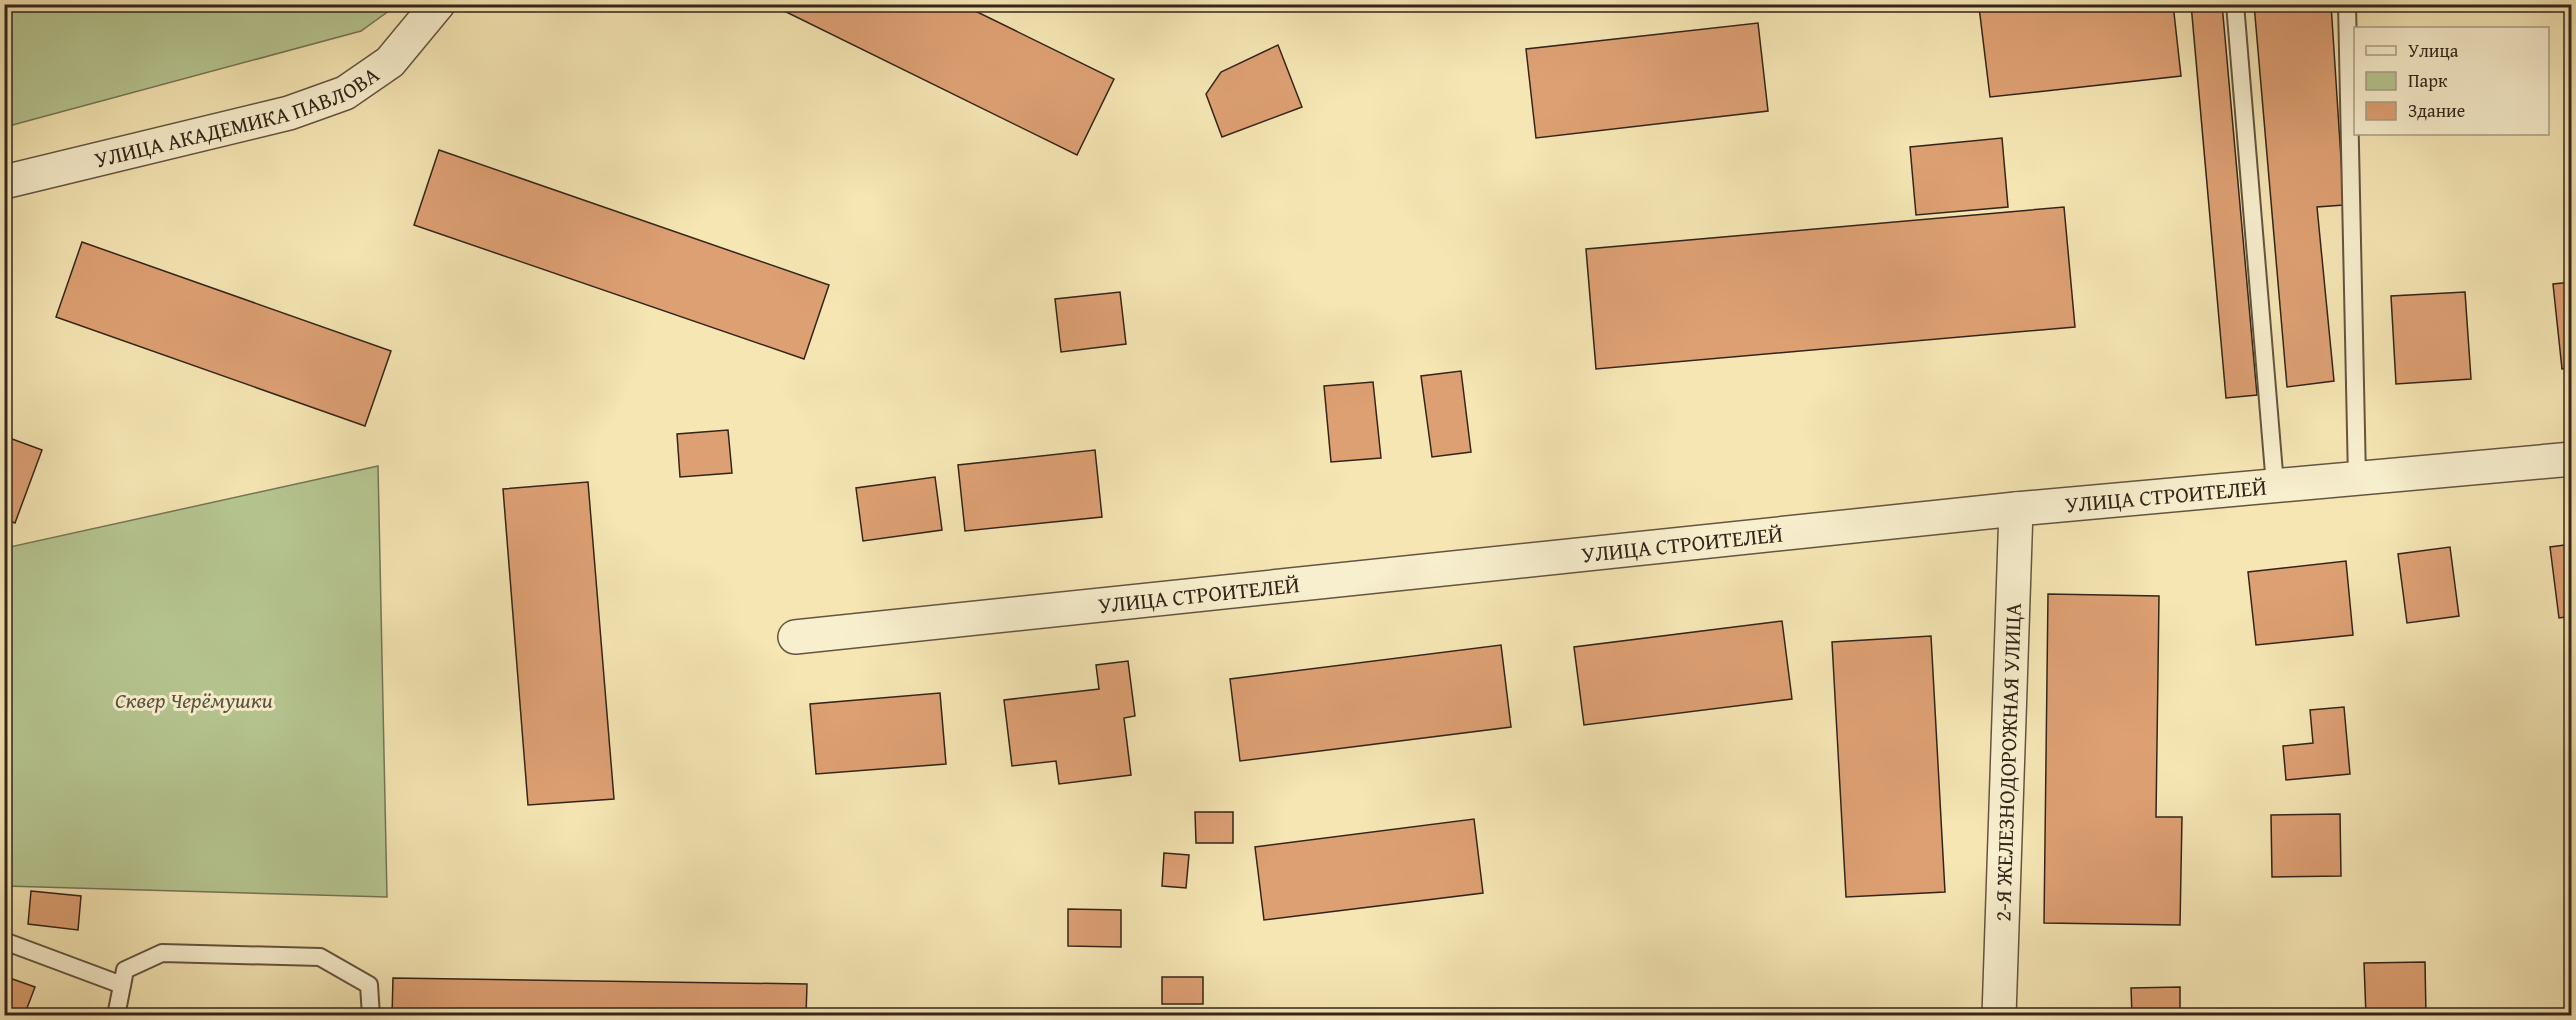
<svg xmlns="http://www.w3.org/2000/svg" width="2576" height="1020" viewBox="0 0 2576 1020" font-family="'Gentium Book Plus',serif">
<rect width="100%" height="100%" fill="#f5e6b4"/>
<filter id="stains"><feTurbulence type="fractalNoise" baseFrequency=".00333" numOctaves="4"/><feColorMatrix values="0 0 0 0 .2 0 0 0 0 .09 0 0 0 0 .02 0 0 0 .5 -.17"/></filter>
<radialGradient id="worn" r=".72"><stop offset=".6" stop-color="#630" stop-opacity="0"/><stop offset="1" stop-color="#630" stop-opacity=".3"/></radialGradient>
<g fill="#b6c691" stroke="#747656" stroke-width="1.5">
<path d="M4 5 5 4 397 5 361 31 5 127Z"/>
<path d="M378 466 387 897 5 886V548Z"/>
</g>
<g fill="#dda073" stroke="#33251a" stroke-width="1.5">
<path d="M770 4H961L1114 79 1077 155Z"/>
<path d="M1941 4H2173L2181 76 1990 97 1979 7 1941 11Z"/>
<path d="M2191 4H2222L2257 395 2226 398Z"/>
<path d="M2254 4H2331L2344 205 2317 207 2334 381 2287 387Z"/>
<path d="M1758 23 1768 111 1536 138 1526 49Z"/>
<path d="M1278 45 1302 107 1222 137 1206 94 1221 72Z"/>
<path d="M2002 138 2008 207 1916 215 1910 147Z"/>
<path d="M439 150 829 285 804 359 414 225Z"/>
<path d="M2064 207 2075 327 1596 369 1586 249Z"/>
<path d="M82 242 391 351 365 426 56 317Z"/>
<path d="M2572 282V368L2562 369 2553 284Z"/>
<path d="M1120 292 1126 344 1061 352 1055 299Z"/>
<path d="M2465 292 2471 379 2396 384 2391 296Z"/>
<path d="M1461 371 1471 452 1432 457 1421 376Z"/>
<path d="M1373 382 1381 458 1331 462 1324 386Z"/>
<path d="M728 430 732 473 680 477 677 434Z"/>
<path d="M4 436 42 450 15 523 4 519Z"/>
<path d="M1095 450 1102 517 965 531 958 465Z"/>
<path d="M935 477 942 530 863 541 856 488Z"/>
<path d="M588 482 614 799 528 805 503 489Z"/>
<path d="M2572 544V616L2559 618 2550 547Z"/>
<path d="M2450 547 2459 616 2407 623 2398 554Z"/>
<path d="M2346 561 2353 635 2256 645 2248 572Z"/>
<path d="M2048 594 2159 596 2156 817H2182L2180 925 2044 923Z"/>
<path d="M1782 621 1792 699 1584 725 1574 647Z"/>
<path d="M1931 636 1945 892 1846 897 1832 642Z"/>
<path d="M1501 645 1511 727 1240 761 1230 679Z"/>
<path d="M1128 661 1135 716 1124 718 1131 775 1059 784 1056 761 1012 766 1004 700 1099 689 1096 665Z"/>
<path d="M940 693 946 764 816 774 810 704Z"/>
<path d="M2344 707 2350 774 2286 780 2283 746 2313 743 2310 710Z"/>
<path d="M1195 812H1233V843H1196Z"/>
<path d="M2340 814 2341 876 2272 877 2271 815Z"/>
<path d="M1474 819 1483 893 1264 920 1255 847Z"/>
<path d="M1164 853 1189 855 1186 888 1162 886Z"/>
<path d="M31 891 81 896 78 930 28 924Z"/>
<path d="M1068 909 1121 910V947L1068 946Z"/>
<path d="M2425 962 2426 1016H2366L2364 963Z"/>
<path d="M4 976 35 987 24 1016H4Z"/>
<rect x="1162" y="977" width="41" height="27"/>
<path d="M393 978 807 984 806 1016H392Z"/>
<path d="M2180 987V1016H2132L2131 988Z"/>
<path d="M264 1009 265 1016H231L230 1012Z"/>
</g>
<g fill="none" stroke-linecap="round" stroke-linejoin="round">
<g stroke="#645540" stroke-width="20">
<g id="service">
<path d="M2235 4 2275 485"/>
<path d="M2347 4 2357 479"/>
<path d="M4 941 122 985"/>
<path d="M116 1016 125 970 162 953 320 957 369 985 371 1016"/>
</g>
</g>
<g stroke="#645540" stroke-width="36">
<g id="minor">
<path id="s1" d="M4 182 289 113 345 93 390 62 438 4"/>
<path id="s2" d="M795 637 2016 509 2572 459"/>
<path id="s3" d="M1999 1016 2016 509"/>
</g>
</g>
<use href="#service" stroke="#f8efce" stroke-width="16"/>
<use href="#minor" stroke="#f8efce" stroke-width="33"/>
</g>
<g text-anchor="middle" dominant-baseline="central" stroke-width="6" stroke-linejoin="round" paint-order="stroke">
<g font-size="22" fill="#33251a" stroke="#f8efce">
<text stroke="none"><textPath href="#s1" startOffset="242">УЛИЦА АКАДЕМИКА ПАВЛОВА</textPath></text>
<text stroke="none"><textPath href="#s2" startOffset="1378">УЛИЦА СТРОИТЕЛЕЙ</textPath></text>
<text stroke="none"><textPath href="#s2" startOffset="892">УЛИЦА СТРОИТЕЛЕЙ</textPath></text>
<text stroke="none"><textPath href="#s2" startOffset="406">УЛИЦА СТРОИТЕЛЕЙ</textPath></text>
<text stroke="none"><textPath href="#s3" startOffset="254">2-Я ЖЕЛЕЗНОДОРОЖНАЯ УЛИЦА</textPath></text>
</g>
<g font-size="22" font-style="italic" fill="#5a553e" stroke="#f8efce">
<text x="194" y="700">Сквер Черёмушки</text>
</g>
</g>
<rect width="2576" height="1020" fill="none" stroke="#f5e6b4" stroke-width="24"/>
<rect x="6" y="6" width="2564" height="1008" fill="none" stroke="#33251a" stroke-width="3"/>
<rect x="12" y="12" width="2552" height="996" fill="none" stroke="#33251a" stroke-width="1.5"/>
<rect x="2354" y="27" width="195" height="108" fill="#f8efce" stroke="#a99e86" stroke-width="1.5"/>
<rect x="2366" y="46" width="30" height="9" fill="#f8efce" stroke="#a99e86" stroke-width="1.5"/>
<text x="2408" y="57" font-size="18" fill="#33251a">Улица</text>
<rect x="2366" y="72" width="30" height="18" fill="#b6c691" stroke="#a99e86" stroke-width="1.5"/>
<text x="2408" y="87" font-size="18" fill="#33251a">Парк</text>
<rect x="2366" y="102" width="30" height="18" fill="#dda073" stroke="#a99e86" stroke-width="1.5"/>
<text x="2408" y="117" font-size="18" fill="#33251a">Здание</text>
<rect width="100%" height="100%" filter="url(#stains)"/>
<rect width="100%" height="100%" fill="url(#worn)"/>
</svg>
